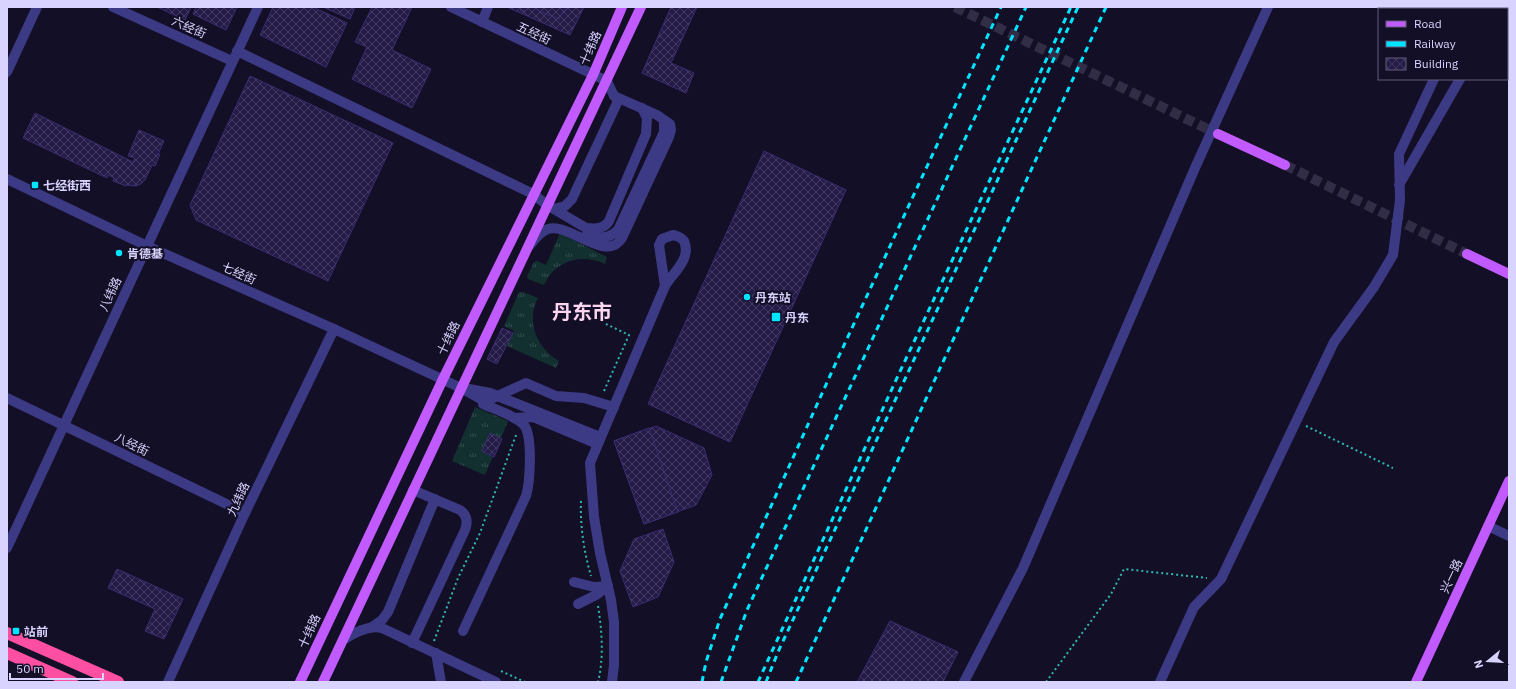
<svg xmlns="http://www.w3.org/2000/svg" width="1516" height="689" viewBox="0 0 1516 689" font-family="'IBM Plex Sans','Noto Sans SC',sans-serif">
<defs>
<pattern id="grass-tufts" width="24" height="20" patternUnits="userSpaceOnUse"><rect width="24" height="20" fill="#12302f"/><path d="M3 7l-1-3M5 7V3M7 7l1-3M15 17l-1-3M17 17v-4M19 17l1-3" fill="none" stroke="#344d4e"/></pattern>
<pattern id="building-cross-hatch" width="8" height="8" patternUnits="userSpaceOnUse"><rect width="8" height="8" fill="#241b47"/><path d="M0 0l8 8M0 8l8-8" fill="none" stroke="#433b63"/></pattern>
</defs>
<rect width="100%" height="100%" fill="#130f26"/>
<g fill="url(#grass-tufts)">
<path d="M560 233 607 257 605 264C582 253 555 260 544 285L528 279 527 276 534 262 537 261 546 265Z"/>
<path d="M519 292H523L538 298C525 322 538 349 559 361L556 368 507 346 514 331 504 326Z"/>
<path d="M475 407 508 421 501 438 490 434 482 451 493 456 485 475 452 461Z"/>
</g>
<g fill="url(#building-cross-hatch)" stroke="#3b2d73">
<path d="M157 7H191L185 20Z"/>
<path d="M196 7H237L226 30 193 14Z"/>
<path d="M273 7H313L347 23 326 67 260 35Z"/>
<path d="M323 7H355L350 19Z"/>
<path d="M372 7H412L392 50 431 69 412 108 352 79 367 47 355 42Z"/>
<path d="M507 7H584L570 35Z"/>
<path d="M519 7H531L522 12Z"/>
<path d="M534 7H568L564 10 559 19 539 11Z"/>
<path d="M671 7H697L671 63 694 73 686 93 642 73Z"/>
<path d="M250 76 393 143 328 281 196 220 190 205Z"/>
<path d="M35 113 133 162 135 158 128 156 139 130 164 141 158 154H160L155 166 152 165 145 180 141 184 136 186 126 185V186L113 181 114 178 108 175 107 178 23 138Z"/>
<path d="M764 151 846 190 730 442 648 404Z"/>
<path d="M502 328 513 333 497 364 487 359Z"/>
<path d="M656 426 704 448 712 475 696 505 644 524 614 441Z"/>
<path d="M649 428 678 512 644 524 614 441Z"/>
<path d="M490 433 502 439 494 457 482 451Z"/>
<path d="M663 529 674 562 658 597 633 607 620 571 634 539Z"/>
<path d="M117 569 183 599 164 639 145 631 155 609 108 588Z"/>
<path d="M890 621 958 652 943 682H857Z"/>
</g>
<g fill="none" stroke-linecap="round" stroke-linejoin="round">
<g stroke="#312d47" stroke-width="10" stroke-dasharray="10 5" stroke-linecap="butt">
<path d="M955 7 1218 134"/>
<path d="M1285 165 1467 254"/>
</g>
<g stroke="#2fb8b0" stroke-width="2" stroke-dasharray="2 3" stroke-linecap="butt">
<path d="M604 391 629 335 606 324"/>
<path d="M1306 426 1393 468"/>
<path d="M581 501C580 526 584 552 591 576"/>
<path d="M598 606C602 630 604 658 598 682"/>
<path d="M434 641 458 578 480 533 516 435"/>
<path d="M501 671 525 682"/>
<path d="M1046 682 1111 594 1124 569 1207 578"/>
</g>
<g stroke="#3d3a85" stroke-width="10">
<path d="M113 7 232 61"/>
<path d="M451 7 607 81 614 96 657 115 670 124 671 130 669 137 622 238C606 264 569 222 548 229 541 231 535 239 530 245"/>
<path d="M1465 9V7"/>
<path d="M1501 9 1502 7"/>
<path d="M482 22 488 7"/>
<path d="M237 51 533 194 547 205 586 228C595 229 604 229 609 221L646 134 647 118 642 108"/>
<path d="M7 72 37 7"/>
<path d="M7 179 147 246 334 329 461 388 484 401 489 400 526 383 556 396 584 398 614 407"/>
<path d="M1399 185 1460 79"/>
<path d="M554 209 565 206 572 199 617 103V100L616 97"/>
<path d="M587 234C598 239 609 239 618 230L664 132V122"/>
<path d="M673 235C678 236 681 237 684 241 692 258 673 273 665 286L659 245 662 239Z"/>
<path d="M469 389 490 393 600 437"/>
<path d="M7 398 245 513"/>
<path d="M514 418 533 417 597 444"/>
<path d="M1488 526 1509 536"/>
<path d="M7 548 258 7"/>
<path d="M574 582 594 587 608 586"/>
<path d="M578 604 596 595 608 586"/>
<path d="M372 627 382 620 388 612 435 499"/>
<path d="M463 631 526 496C530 483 533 436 524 425 516 416 494 409 483 404L484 401"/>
<path d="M343 640C354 633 368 625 382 628L496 682"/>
<path d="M412 643 465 530C468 522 467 515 460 510L413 490"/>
<path d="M436 653 441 682"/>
<path d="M168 682 245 513 334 329"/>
<path d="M612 682 614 665V622L611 600 600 553 594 517 590 463 665 286"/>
<path d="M964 682 1023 568 1195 168 1268 7"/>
<path d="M1160 682 1194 607 1221 579 1334 342 1374 287 1393 255 1400 200 1399 154 1434 79"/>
</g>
<g stroke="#c25bff" stroke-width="10">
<path d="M1218 134 1285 165"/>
<path d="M1467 254 1509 274"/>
<path d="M300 682 443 379 593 75 622 7"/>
<path d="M323 682 641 7"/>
<path d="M1416 682 1509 481"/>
</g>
<g stroke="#ff4fa3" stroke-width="12">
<path d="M7 633 118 682"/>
<path d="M7 653 72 682"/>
</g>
<g stroke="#00e5ff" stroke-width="3" stroke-dasharray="6 5" stroke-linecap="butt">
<path d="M702 682 706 662 720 619 839 356 1001 7"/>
<path d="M721 682 747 610 1026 7"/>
<path d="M758 682 896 380 1071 7"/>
<path d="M766 682 778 652 1078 7"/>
<path d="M796 682 1106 7"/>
</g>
</g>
<g fill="#00e5ff" stroke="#130f26" stroke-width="1.5">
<rect x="31" y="181" width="8" height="8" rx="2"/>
<circle cx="119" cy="253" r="4"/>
<circle cx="747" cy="297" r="4"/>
<rect x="771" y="312" width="10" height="10" rx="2"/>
<rect x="12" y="627" width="8" height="8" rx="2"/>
</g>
<g text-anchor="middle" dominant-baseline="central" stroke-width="4" stroke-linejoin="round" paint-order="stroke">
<g font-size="12" fill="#d9d4ff" stroke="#130f26">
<text transform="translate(189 27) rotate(24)">六经街</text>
<text transform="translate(534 33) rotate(25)">五经街</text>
<text transform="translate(590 48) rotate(-66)">十纬路</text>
<text transform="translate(239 273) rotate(24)">七经街</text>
<text transform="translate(110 294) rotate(-65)">八纬路</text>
<text transform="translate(448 338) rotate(-64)">十纬路</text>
<text transform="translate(132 444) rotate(26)">八经街</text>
<text transform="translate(238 499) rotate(-65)">九纬路</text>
<text transform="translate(1451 576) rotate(-65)">兴一路</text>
<text transform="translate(309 631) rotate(-65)">十纬路</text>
</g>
<g font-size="12" font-weight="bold" fill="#d9d4ff" stroke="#130f26" text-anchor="start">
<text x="43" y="185">七经街西</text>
<text x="127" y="253">肯德基</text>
<text x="755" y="297">丹东站</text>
<text x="785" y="317">丹东</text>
<text x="24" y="631">站前</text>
</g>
<g font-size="20" font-weight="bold" fill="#ffd6f0" stroke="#130f26">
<text x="582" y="311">丹东市</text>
</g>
</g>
<rect width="1516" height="689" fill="none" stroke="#d9d4ff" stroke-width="16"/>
<rect x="1378" y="8" width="130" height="72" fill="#130f26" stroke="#625e7d"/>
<rect x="1386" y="21" width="20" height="6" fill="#c25bff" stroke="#625e7d"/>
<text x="1414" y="28" font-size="12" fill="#d9d4ff">Road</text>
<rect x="1386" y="41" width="20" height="6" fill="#00e5ff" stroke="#625e7d"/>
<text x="1414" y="48" font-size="12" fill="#d9d4ff">Railway</text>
<rect x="1386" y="58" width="20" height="12" fill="url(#building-cross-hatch)" stroke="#625e7d"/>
<text x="1414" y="68" font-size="12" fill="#d9d4ff">Building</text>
<g transform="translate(1488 661) rotate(252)" stroke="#130f26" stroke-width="3" paint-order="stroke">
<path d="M0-3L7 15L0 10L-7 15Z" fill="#d9d4ff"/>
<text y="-6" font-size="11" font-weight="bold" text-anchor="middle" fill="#d9d4ff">N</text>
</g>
<path d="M10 673v6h93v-6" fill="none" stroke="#d9d4ff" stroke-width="2"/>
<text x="16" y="673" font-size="12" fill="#d9d4ff" stroke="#130f26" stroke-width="3" paint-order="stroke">50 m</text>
</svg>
